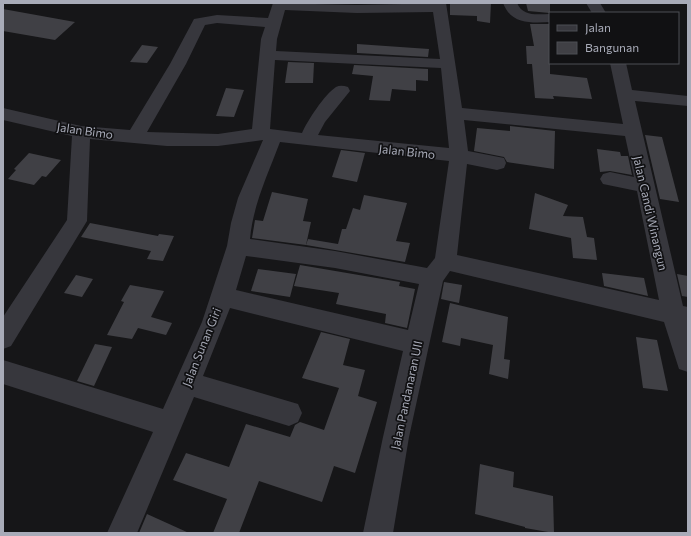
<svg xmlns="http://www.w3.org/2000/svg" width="691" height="536" viewBox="0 0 691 536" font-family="Commissioner,sans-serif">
<rect width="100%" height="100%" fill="#161618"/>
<g fill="#404045">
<path d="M450 3H491L490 23 477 21V16L450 15Z"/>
<path d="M526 3H550V13L528 11Z"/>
<path d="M3 9 75 22 55 40 3 31Z"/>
<path d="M530 24H550V74L587 78 592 99 553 96 554 99 535 98 532 64H527L526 46H534Z"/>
<path d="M357 44 429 49 428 57 357 53Z"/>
<path d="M142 45 158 47 147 63 130 62Z"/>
<path d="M288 62 314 63 313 83H285Z"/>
<path d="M354 65 428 69V81L416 80V91L392 89 390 101 369 100 373 76 352 74Z"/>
<path d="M226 88 244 90 234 117 216 116Z"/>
<path d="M510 126 555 131 554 169 507 162 504 157 474 151 477 128 510 131Z"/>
<path d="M645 135 662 137 679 202 660 199Z"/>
<path d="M597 149 620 152 621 156H628L632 175 610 171 600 172Z"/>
<path d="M341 150 365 153 357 182 332 177Z"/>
<path d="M29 153 61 160 46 177 42 176 34 185 8 179 16 170 14 169Z"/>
<path d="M272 192 308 199 303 221 311 222 306 245 252 238 255 220 263 221Z"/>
<path d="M535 193 568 205 563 216 583 217 587 237 594 238 597 260 573 258 571 238 529 229Z"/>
<path d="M364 195 407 203 396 241 410 243 405 262 306 245 308 239 338 244 342 229H346L353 208 360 210Z"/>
<path d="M90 223 158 236 159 234 174 236 163 261 147 259 151 251 81 237Z"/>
<path d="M300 265 400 282 399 286 415 289 407 328 385 323 386 314 336 304 339 293 294 286Z"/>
<path d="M258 269 296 274 290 297 251 291Z"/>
<path d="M602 273 644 278 648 296 604 286Z"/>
<path d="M677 274 688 276V297L682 296Z"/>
<path d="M76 275 93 279 82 297 64 293Z"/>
<path d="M444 282 462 285 459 303 441 299Z"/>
<path d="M130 285 164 291 151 317 172 323 166 335 138 328 132 339 107 335 124 302 121 301Z"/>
<path d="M450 303 508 317 504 359 510 360 508 379 489 374 493 345 461 338 460 346 442 342Z"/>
<path d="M321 332 350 339 343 365 365 370 358 396 377 402 355 473 334 466 322 502 259 481 239 533H213L227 499 173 480 186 453 229 467 246 424 290 437 295 425 300 422 324 430 339 388 302 378Z"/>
<path d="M636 337 657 340 668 391 643 388Z"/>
<path d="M95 344 112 347 94 386 77 381Z"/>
<path d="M480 464 514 472 513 487 553 496 554 533 525 528V527L475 514Z"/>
<path d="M147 514 189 533H139Z"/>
</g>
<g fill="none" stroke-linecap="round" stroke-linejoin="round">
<g fill="#37373d" fill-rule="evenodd">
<path d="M273 3 357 5 446 3 462 108 623 124 610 63H626L632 90 688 96V106L635 101 683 306 688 307V372L679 369 664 322 450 271 443 281 409 437 393 533H363L383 437 403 351 230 308 203 376 298 404 302 413 298 422 289 426 194 397 137 533H107L153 432 3 384V360L163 409 202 322 227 246 231 223 238 198 263 140 218 146H167L90 139 87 221 11 346 3 349V317L67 220 72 136 3 120V108L81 126 130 130 170 64 194 19 217 15 268 18ZM285 10 357 13 433 12 440 59 276 51 277 39ZM217 23 265 27 261 39 252 129 218 134 147 132 186 64 205 25ZM275 60 441 68 449 148 318 135 325 122 350 91 348 87C344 86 340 85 336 87 324 95 308 120 302 133L270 129ZM464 120 625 136 634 177 610 172 603 174 600 179 603 184 637 191 659 300 457 255 467 164 497 170 504 168 506 163 504 158 468 151ZM280 142 449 161 435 258 427 268 335 251 250 239C253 205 268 174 280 142ZM246 256 335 268 419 284 408 330 236 290Z"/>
<path d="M503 3H517C523 17 537 14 550 14V22C530 23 511 24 503 3Z"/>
<path d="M586 3H600L606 13H592Z"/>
</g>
</g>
<g text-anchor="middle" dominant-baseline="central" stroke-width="3.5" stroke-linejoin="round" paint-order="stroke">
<g font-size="12" fill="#a8abb8" stroke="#111113">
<text transform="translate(85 130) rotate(8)">Jalan Bimo</text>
<text transform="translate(407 151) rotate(6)">Jalan Bimo</text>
<text transform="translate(651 213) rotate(77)">Jalan Candi Winangun</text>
<text transform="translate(201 347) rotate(-68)">Jalan Sunan Giri</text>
<text transform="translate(406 395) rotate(-78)">Jalan Pandanaran UII</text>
</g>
</g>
<rect width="691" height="536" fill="none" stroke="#a8abb8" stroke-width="8"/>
<rect x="549" y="12" width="130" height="52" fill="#111113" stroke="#4d4f55"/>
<rect x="557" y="25" width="20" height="6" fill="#37373d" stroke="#4d4f55"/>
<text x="585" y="32" font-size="12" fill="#a8abb8">Jalan</text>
<rect x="557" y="42" width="20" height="12" fill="#404045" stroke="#4d4f55"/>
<text x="585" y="52" font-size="12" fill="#a8abb8">Bangunan</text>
</svg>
